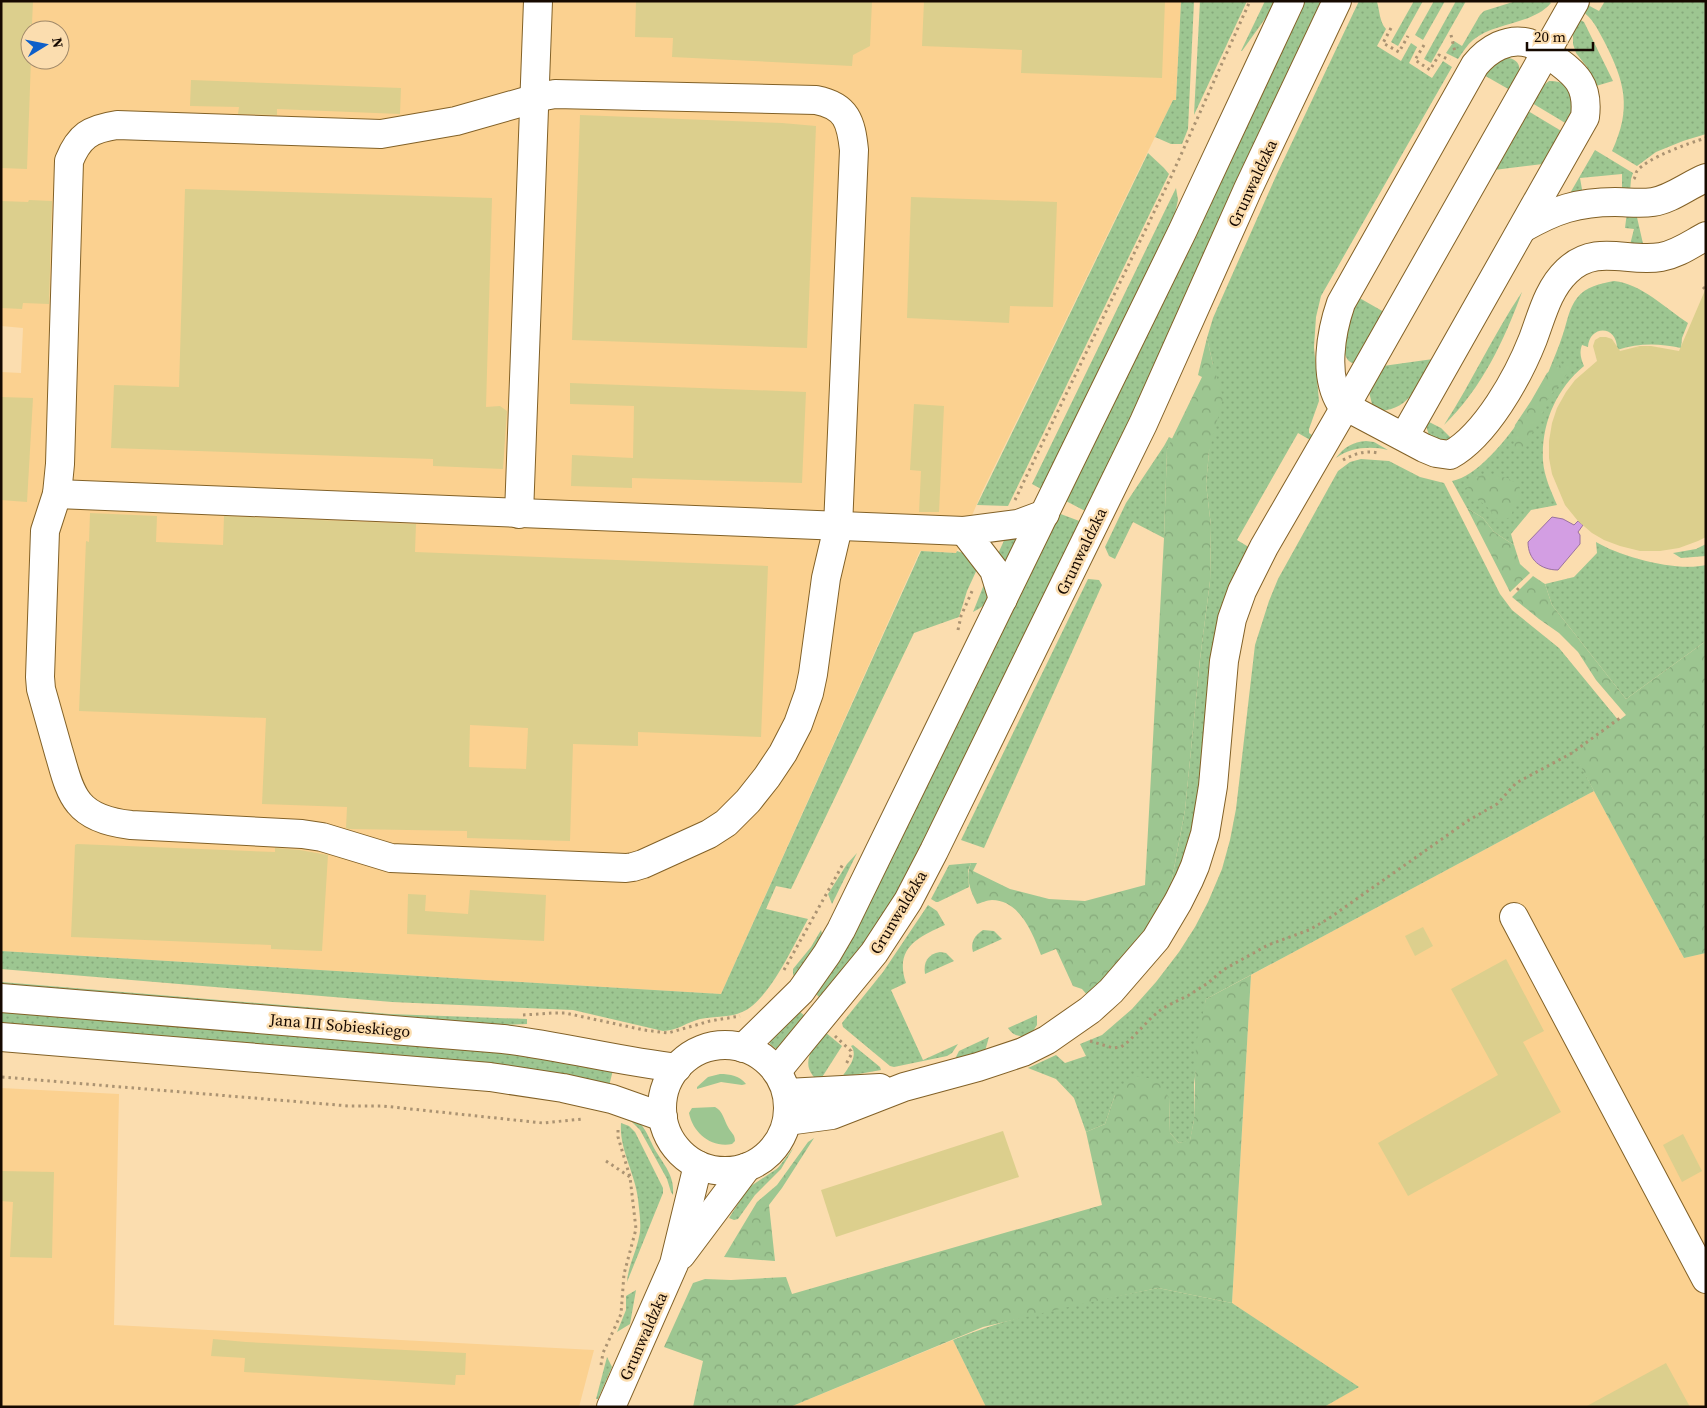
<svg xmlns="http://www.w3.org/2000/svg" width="1707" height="1408" viewBox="0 0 1707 1408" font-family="'Source Serif 4',serif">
<defs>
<pattern id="grass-dots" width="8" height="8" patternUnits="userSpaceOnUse" patternTransform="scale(1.25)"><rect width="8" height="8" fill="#9dc691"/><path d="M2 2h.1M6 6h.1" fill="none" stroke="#86a97b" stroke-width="1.8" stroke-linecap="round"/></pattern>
<pattern id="forest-crowns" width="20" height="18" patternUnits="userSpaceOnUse" patternTransform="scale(1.25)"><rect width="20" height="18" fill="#9dc691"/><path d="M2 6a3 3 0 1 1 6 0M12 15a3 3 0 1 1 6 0" fill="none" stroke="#86a97b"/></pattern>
</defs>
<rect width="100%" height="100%" fill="#fbddaf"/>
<g fill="#fbd190" fill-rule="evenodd">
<path d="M1 1H1181L1176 100H1173L982 492 956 553 920 551 721 994 1 951V372L21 373 23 328 1 326ZM30 30H60V60H30Z"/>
<path d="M1594 791 1684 958 1706 953V1407H1324L1358 1387 1232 1303 1251 975Z"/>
<path d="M1 1088 119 1094 114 1325 594 1350 579 1407H1Z"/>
<path d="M953 1340 986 1407H790Z"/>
</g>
<g fill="url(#grass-dots)">
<path d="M1181 1H1194L1188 129 1182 144H1171L1155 137 1173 100H1176Z"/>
<path d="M1200 1H1247L1194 115Z"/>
<path d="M1265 1H1275L1267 16 1242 51H1241Z"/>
<path d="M1301 1H1323L1157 365 1087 512 1064 500Z"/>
<path d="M1359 1 1377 2C1380 11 1379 21 1386 29L1377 46 1401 61 1411 43 1417 47 1409 63 1432 78 1443 61 1452 67 1321 296 1316 317 1314 347 1319 401 1309 429V433L1315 437 1312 441 1298 433 1237 540 1252 549 1194 825 1182 866 1169 895 1185 810 1200 659 1210 581 1211 526 1206 484 1209 452 1213 365 1207 338 1213 318 1276 176Z"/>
<path d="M1414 1H1423L1398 46 1391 42Z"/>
<path d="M1434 1H1445L1423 40 1415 35Z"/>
<path d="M1456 1H1466L1431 63 1424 59Z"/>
<path d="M1516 1H1548L1551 3C1532 25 1495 22 1473 40 1467 45 1463 52 1458 59L1446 53 1454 41 1462 46 1480 15 1484 11Z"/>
<path d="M1605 1H1706V134L1683 141 1656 152 1637 166 1612 151C1632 108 1625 82 1604 41 1597 28 1593 19 1581 10L1584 3 1599 11Z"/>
<path d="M1577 18 1584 22 1613 81 1596 86 1587 67 1576 53 1573 44V33Z"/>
<path d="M1509 58C1528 63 1516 80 1510 90L1482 74 1501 59Z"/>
<path d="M1549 81C1575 80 1576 105 1567 124L1532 103 1544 85Z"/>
<path d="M1528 111 1563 132 1543 164 1494 170Z"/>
<path d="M1595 150 1633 173 1631 179 1630 192 1622 191V174L1580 178 1583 195H1569Z"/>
<path d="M1148 153 1164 168 1169 174 1008 506 977 505Z"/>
<path d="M1176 188 1178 200 1173 222 1043 490 1032 484 1033 482Z"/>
<path d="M1627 212 1636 213 1644 248 1630 245 1634 229 1625 228Z"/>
<path d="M1614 281C1642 284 1665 308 1688 323L1682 338 1681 348C1658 343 1639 343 1617 350 1618 324 1589 325 1588 347L1582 345C1579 353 1581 359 1584 366 1556 389 1541 424 1543 461 1544 476 1551 491 1557 505L1531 510 1511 534 1514 545 1494 532 1483 518 1467 508 1452 481C1488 474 1532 405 1548 373 1553 360 1559 347 1563 334 1567 322 1569 308 1577 298 1586 286 1600 284 1614 281Z"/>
<path d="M1522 292C1504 341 1482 388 1444 425 1472 382 1493 335 1522 292Z"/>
<path d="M1356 296 1384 312 1357 360 1353 363C1334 358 1352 309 1356 296Z"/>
<path d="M1433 359C1419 383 1411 409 1380 411L1372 404 1369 392 1383 366Z"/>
<path d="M1427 421 1441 428 1453 440 1450 442 1430 438 1426 426Z"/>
<path d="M1169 437 1173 439 1167 449 1164 538 1133 522 1115 559 1109 556 1105 547 1126 503 1164 446Z"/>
<path d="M1366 441 1374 442 1388 450C1371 446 1351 447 1336 458 1344 447 1353 442 1366 441Z"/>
<path d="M1361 459 1389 461 1420 477 1444 483 1500 594 1512 610 1559 648 1619 721 1575 754 1594 791 1206 999 1194 1084V1120L1190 1141 1179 1143 1170 1133 1169 1098 1115 1095 1105 1124 1086 1132 1074 1098 1056 1079 1028 1068 1056 1055 1065 1063 1086 1056 1080 1044 1102 1035 1132 1009 1156 982 1179 952 1195 927 1208 902 1222 869 1230 840 1236 809 1255 645 1269 601 1278 579 1338 471 1350 462Z"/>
<path d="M1058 513 1082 522 913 867 871 935 821 999 815 993Z"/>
<path d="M1008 532 1019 535 1006 565 996 558Z"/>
<path d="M1596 542C1621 557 1677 572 1706 565V641L1626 699 1552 605 1545 584 1574 577 1597 553Z"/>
<path d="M1706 544V556L1681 558 1673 553 1696 549Z"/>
<path d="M921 551 956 553 957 551 966 554 979 565 967 591 959 617 914 633 791 889 776 886 766 909 808 919C794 944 769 1001 742 1012 729 1018 713 1016 700 1019 687 1022 677 1031 663 1031L573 1010 392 1002 1 969V951L721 994Z"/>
<path d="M987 577C989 596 992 603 973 612Z"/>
<path d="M1088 579 1099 580 1102 585 984 848 961 840Z"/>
<path d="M857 853 832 904 828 894 847 864Z"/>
<path d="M971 863 968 871 969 887 938 902H936L931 899 949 865Z"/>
<path d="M928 905 937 911 945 925C918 937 894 948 906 983L891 990 923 1060 958 1044 952 1053 947 1056 894 1067 890 1066 843 1027 842 1023 883 972Z"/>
<path d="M821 930 823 938 795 979 793 974V969L811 947Z"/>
<path d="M983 930 994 931 1002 939 973 952C970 942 975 935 983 930Z"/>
<path d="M940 952 946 953 954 961 925 974C923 962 928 954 940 952Z"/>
<path d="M1 982 389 1014 527 1019V1024L501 1025 1 986Z"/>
<path d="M1 1010 490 1049 613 1070 609 1086 1 1025Z"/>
<path d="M799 1011 806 1017 779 1048 776 1049 770 1044V1039Z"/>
<path d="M1037 1015V1025L1031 1034C1022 1038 1014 1037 1008 1028Z"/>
<path d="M825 1032 842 1046 819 1082C798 1065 812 1047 825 1032Z"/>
<path d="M989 1037 985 1051 954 1061 959 1051Z"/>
<path d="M853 1045 880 1067 881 1070 842 1077C848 1068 859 1056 851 1046Z"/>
<path d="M624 1113C628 1116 634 1118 638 1121 646 1129 649 1138 654 1148 663 1164 675 1175 673 1195L671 1192 667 1179 640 1130 632 1122 622 1118Z"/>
<path d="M621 1123 629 1126 635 1132 663 1188V1193L627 1282C628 1266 636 1253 639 1237 642 1226 639 1210 638 1199 635 1173 619 1149 621 1123Z"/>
<path d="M794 1147 781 1169 755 1195 738 1219 734 1220 729 1218 748 1188 778 1168Z"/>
<path d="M1158 1288 1232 1303 1359 1387 1324 1407H986L953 1340C1018 1313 1089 1302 1158 1288Z"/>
<path d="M636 1290 630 1324 617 1332 626 1310V1296Z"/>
<path d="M607 1357 612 1367 598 1399H596Z"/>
</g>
<g fill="url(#forest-crowns)">
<path d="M1207 338 1213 365 1223 398 1209 452 1206 484 1211 526 1210 581 1200 659 1185 810 1169 895 1134 948 1088 996 1082 989 1073 986 1056 949 1041 955C1033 934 1020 900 992 900 987 900 981 903 977 904 970 890 965 878 971 863H977L973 871 1010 889 1049 899 1085 901 1145 885 1164 538 1167 449 1202 377 1198 375Z"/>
<path d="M1560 365 1569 366 1570 370 1545 403 1542 416 1536 427 1522 449 1517 450 1515 449 1513 437 1515 425 1531 401 1547 373Z"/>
<path d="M1488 474 1507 478 1519 485 1522 497 1514 506 1511 517 1500 521C1491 515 1492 511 1486 506 1478 499 1470 497 1464 487L1474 477Z"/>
<path d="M1467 508 1483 518 1494 532 1514 545 1520 564 1530 573 1510 592Z"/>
<path d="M1533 576 1545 584 1552 605 1626 699 1706 641V953L1684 958 1574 754 1626 715 1596 680 1578 652 1559 633 1539 619 1512 597Z"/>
<path d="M1251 975 1232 1303 1158 1288 1077 1305 983 1327 790 1407H693L703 1361 664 1347 693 1283 705 1279 731 1280 786 1277 792 1294 1102 1205 1086 1132 1105 1124 1115 1095 1135 1076 1159 1080 1169 1098 1170 1133 1179 1143 1190 1140 1194 1120 1196 1044 1206 999Z"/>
<path d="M814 1138 782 1188 769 1205 775 1261 724 1257 757 1202 777 1185 808 1142Z"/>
</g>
<g fill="#9dc691">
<path d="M720 1074C730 1074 740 1076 746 1084L742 1085 721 1082 697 1089V1087L708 1077Z"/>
<path d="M715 1107C723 1111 724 1120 728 1127 731 1133 735 1134 735 1141L732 1144C711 1148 693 1133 689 1113L692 1108Z"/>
</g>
<path fill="#d39ee3" stroke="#9a719f" d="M1552 517 1563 519 1574 525 1578 521 1583 525 1578 532 1580 535V544L1558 570C1541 570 1528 560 1528 542Z"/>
<g fill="#dccf8d" fill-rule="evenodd">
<path d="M1 1H33L32 24H30L31 60 27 169 1 168Z"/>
<path d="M636 1H872L870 46 853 55 852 66 672 57 673 38 635 37Z"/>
<path d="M924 1H1165L1162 78 1021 73 1022 50 922 46Z"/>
<path d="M191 80 401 88 400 114 277 109V115L238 114 239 107 190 106Z"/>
<path d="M580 115 782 123 816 126 807 348 572 340Z"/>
<path d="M185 189 492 198 486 407 500 406 507 411 503 469 433 466V459L111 448 114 385 179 387Z"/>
<path d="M911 197 1057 202 1053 307 1010 306 1009 323 907 318Z"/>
<path d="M29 200 52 201 49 304 23 303 22 309 1 308V201L28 202Z"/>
<path d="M1706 288V537L1698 541 1679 548 1660 551H1640L1620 546 1604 540 1592 533 1578 521 1565 505 1552 474 1549 458V441L1552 423 1557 408 1566 392 1575 380 1597 361 1593 346 1595 340 1600 337H1606L1612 339 1620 351 1640 346H1651L1679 351Z"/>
<path d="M570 383 806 392 802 483 632 478V488L571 486 572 455 633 458 634 406 570 404Z"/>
<path d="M1 397 33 398 27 502 1 500Z"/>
<path d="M914 404 944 406 939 512H919L921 471 910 470Z"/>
<path d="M90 513 157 516 156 542 223 545 224 516 416 524 415 552 768 566 761 737 638 732V746L573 744 570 841 467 838V831L349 829 346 828 347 807 262 804 266 718 79 711 86 541 89 542ZM470 725 528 728 526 769 469 767Z"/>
<path d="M77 844 275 852V848L300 850 328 855 322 951 271 949V945L71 937 75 845Z"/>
<path d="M470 890 546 895 544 941 407 934 408 894 426 895 425 911 468 914Z"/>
<path d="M1423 927 1433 946 1415 956 1405 936Z"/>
<path d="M1506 959 1544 1031 1523 1042 1561 1112 1408 1196 1378 1143 1498 1075 1451 989Z"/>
<path d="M1003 1131 1019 1177 836 1237 821 1190Z"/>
<path d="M1683 1134 1702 1171 1682 1182 1663 1145Z"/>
<path d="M1 1171 54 1172 52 1258 10 1257 13 1202 1 1201Z"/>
<path d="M213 1339 246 1342 466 1353 465 1375H456L455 1385 244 1372 245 1358 211 1356Z"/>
<path d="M1666 1363 1690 1407H1585Z"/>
</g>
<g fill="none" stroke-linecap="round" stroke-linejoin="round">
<g stroke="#826127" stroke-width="30">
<g id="minor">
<path d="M555 94 816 100C847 106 851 122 854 150L838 527 826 578 813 674 809 693 798 724 783 753 767 777 748 801 726 823 709 834 643 864 633 867 626 868 391 858 322 837 302 834 131 825C113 823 91 818 79 803 68 790 64 769 59 753 53 732 47 711 41 689L40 677 45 531 57 494 60 464 69 161C79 136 90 129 117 125L381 134 456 121 544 96Z"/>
<path d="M1523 228C1555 210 1577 202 1615 202 1627 202 1640 204 1653 202 1672 199 1688 185 1706 178"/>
<path d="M1404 437 1585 117C1589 85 1576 74 1552 57 1545 52 1537 46 1529 43 1508 37 1488 49 1475 65L1341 303C1331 332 1323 376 1341 404L1424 448 1436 453 1450 455C1486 435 1518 377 1533 339 1542 315 1548 289 1567 271 1596 243 1628 263 1661 257 1678 254 1691 244 1706 236"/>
<path d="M57 494 964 531"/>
<path d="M519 514 538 1"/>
<path d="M1003 599 994 570 964 531 1018 524 1045 514"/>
<path d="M1514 917 1706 1279"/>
<path d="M1 998 503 1039C561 1046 618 1061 677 1068"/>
<path d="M1 1037 490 1077 563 1088 612 1099 663 1117"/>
<circle cx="725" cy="1108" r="63"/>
<path d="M743 1048 801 991 827 954 841 930 1182 232 1290 1"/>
<path d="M777 1071 874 953 908 901 934 851 1143 424 1248 189 1337 1"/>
<path d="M787 1093 880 1088"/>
<path d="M787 1121 832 1115 904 1087 978 1067 1023 1052 1047 1040 1090 1010 1111 991 1156 939 1178 902 1189 880 1195 866 1205 834 1213 786 1224 661 1232 619 1242 591 1264 547 1345 407 1575 1"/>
<path d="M681 1255 747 1167"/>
<path d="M611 1407 674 1264 698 1165"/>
</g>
</g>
<g stroke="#ab9372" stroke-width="3" stroke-dasharray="2.5 4" stroke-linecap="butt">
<path d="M1391 28 1383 43 1399 52 1408 36"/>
<path d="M1451 35 1455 52"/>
<path d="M1424 45 1415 60 1430 70 1439 55 1450 60"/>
<path d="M1634 179C1635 178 1636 172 1637 171 1647 158 1689 143 1706 138"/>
<path d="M1703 287 1706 290"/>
<path d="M1343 460C1354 454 1365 450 1378 453"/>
<path d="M1015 500 1171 177 1250 1"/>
<path d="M1517 590 1521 586"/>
<path d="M958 630 961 616 973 589"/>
<path d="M784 970 843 864"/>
<path d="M523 1015 553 1013H565L644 1030 668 1033 710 1021 740 1016"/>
<path d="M835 1036 851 1051V1055L845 1066"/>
<path d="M1090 1041 1113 1048 1121 1047 1129 1041 1152 1017 1163 1008 1189 995 1208 983 1223 970 1268 945 1309 930 1328 919 1469 820 1497 804 1516 783 1572 753 1620 718"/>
<path d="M2 1077 349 1106H383L543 1123 582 1119"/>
<path d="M606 1161 630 1177"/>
<path d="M601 1365 603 1353 621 1314 624 1274 636 1229 630 1177 618 1137V1127"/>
</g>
<use href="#minor" stroke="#fff" stroke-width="28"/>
</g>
<g text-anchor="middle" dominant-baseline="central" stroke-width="5" stroke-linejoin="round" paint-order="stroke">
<g font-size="16" fill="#160900" stroke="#fbddaf">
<text transform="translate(1252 183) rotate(-65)">Grunwaldzka</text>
<text transform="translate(1081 551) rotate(-64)">Grunwaldzka</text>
<text transform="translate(898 912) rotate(-59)">Grunwaldzka</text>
<text transform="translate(340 1025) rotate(5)">Jana III Sobieskiego</text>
<text transform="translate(643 1336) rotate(-66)">Grunwaldzka</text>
</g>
</g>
<rect width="1707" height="1408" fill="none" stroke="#160900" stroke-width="5"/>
<g transform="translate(45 45) rotate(80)"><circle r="24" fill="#fbddaf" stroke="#9f8869"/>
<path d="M0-4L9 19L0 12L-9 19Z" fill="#0e5fc9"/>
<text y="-8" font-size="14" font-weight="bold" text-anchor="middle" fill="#160900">N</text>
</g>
<path d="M1527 42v8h66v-8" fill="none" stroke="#160900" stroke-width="2.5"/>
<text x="1534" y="42" font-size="15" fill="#160900" stroke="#fbddaf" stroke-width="4" paint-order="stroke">20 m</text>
</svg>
